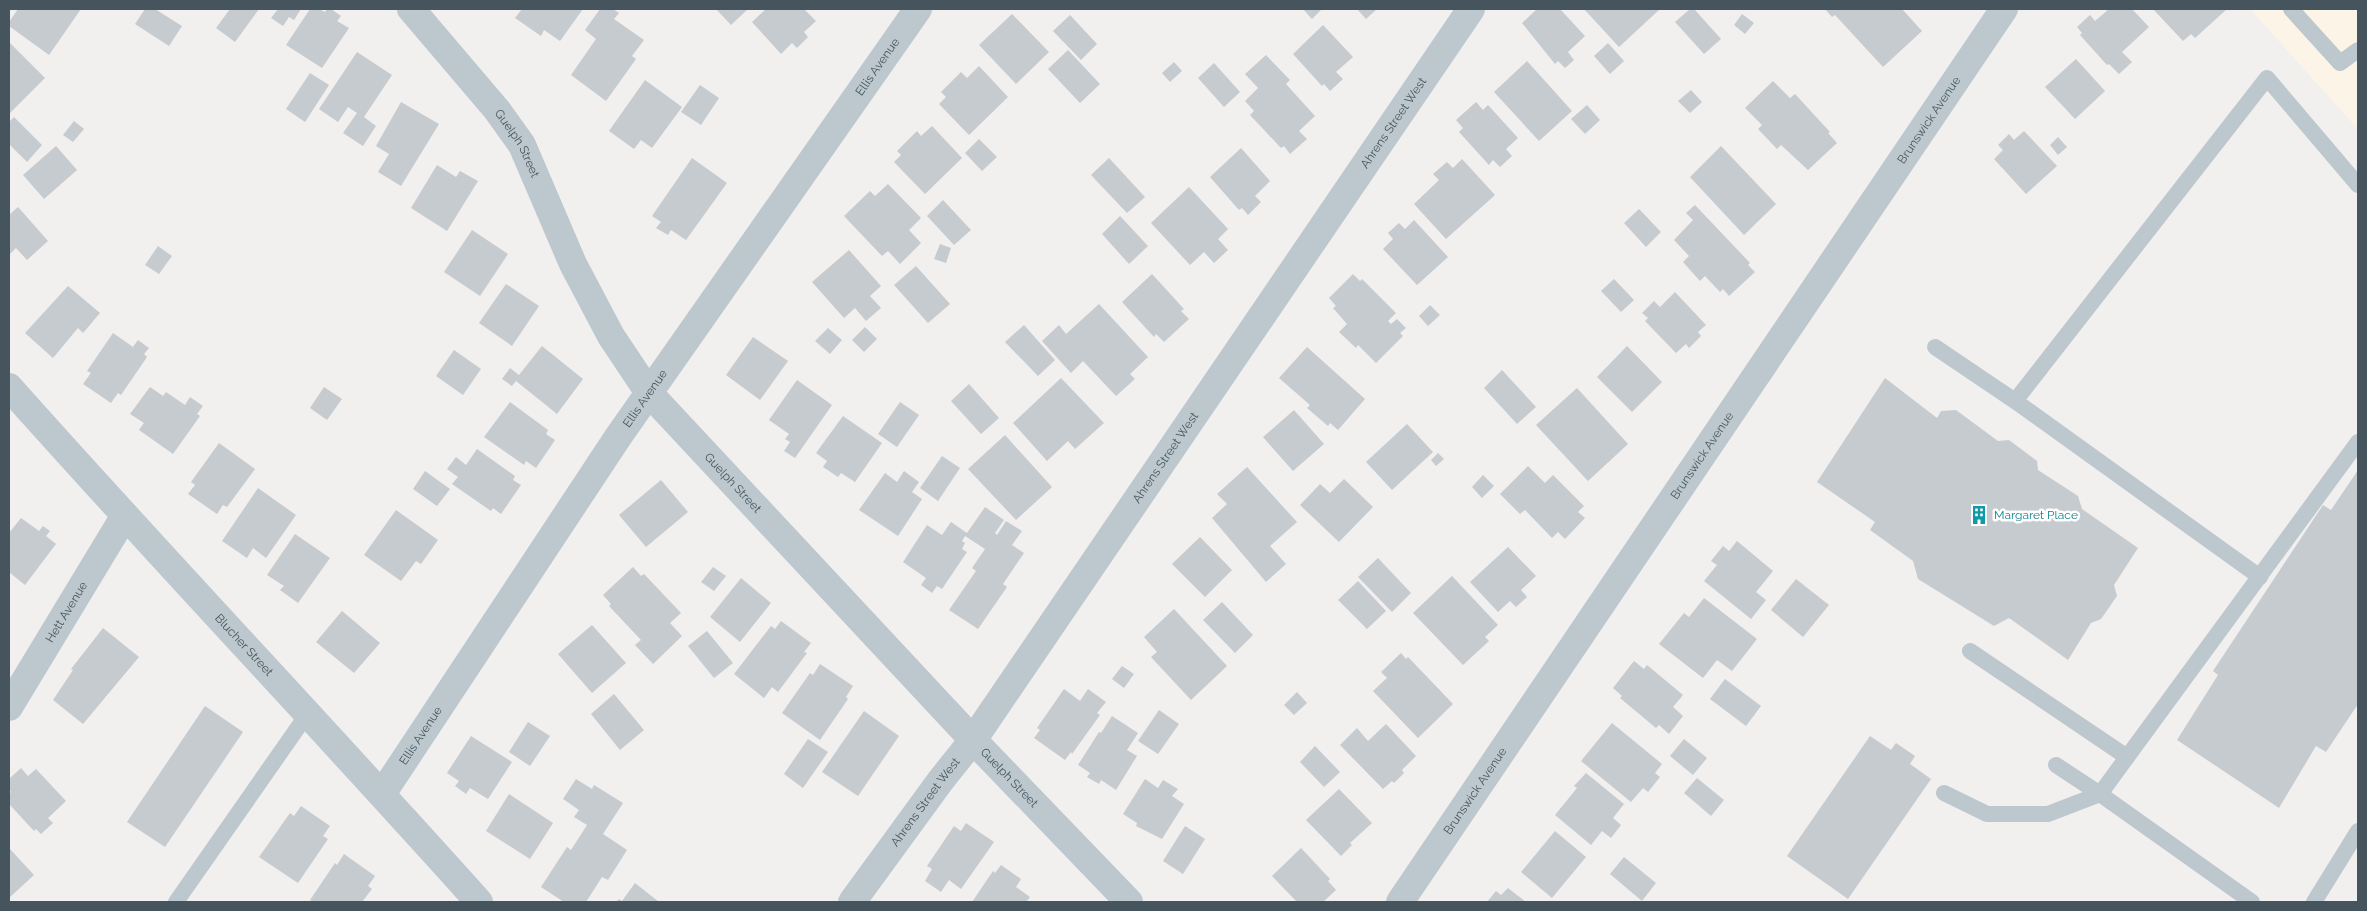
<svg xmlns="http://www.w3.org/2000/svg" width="2367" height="911" viewBox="0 0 2367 911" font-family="Raleway,sans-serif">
<rect width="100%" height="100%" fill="#f2efef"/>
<path fill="#fdf4e8" d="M2250 9H2358V129Z"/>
<g fill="#c6cbcf">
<path d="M18 9H81L49 55 9 26V22Z"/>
<path d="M145 9H155L182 26 169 46 135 24Z"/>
<path d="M230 9H259L235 42 216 28Z"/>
<path d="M278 9H301L294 20 289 17 283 26 271 18Z"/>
<path d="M310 9H319L325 12 327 9H331L341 16 337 21 349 28 322 68 286 45Z"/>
<path d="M522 9H583L560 41 544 30 541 36 515 18Z"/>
<path d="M600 9H613L619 13 614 19 644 40 632 56 636 59 606 101 571 75 596 39 585 30Z"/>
<path d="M716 9H748L731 25Z"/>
<path d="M766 9H804L816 21 804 32 808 37 797 48 792 43 781 54 752 22Z"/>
<path d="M1303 9H1319L1321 10 1312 19Z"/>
<path d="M1357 9H1377L1366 19Z"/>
<path d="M1537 9H1560L1585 36 1568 52 1574 60 1565 68 1558 61 1555 64 1522 23Z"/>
<path d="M1584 9H1660L1619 47Z"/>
<path d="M1690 9H1694L1721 39 1704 54 1675 22Z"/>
<path d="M1825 9H1902L1922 31 1883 67 1835 15 1832 17Z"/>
<path d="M2109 9H2132L2149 27 2122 52 2132 62 2119 74 2109 64 2107 65 2080 35 2082 33 2077 27 2090 15 2095 21Z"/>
<path d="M2153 9H2227L2195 38 2191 34 2183 41Z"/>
<path d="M1012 14 1049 52 1016 84 979 45Z"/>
<path d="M1742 14 1754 23 1745 34 1734 25Z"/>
<path d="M1070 15 1097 44 1081 60 1053 31Z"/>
<path d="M1323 25 1353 57 1336 72 1343 79 1330 91 1324 84 1322 86 1293 54Z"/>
<path d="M9 42 45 78 9 114Z"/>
<path d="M1608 43 1624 61 1610 74 1594 56Z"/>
<path d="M1068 50 1100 84 1080 103 1048 69Z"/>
<path d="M357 52 392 75 364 117 376 126 363 146 343 133 357 113 348 107 338 122 319 109Z"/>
<path d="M1266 55 1290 80 1286 84 1315 116 1299 131 1307 139 1290 154 1284 146 1281 148 1250 115 1254 111 1245 101 1258 88 1245 74Z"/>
<path d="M2076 59 2105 91 2075 119 2045 87Z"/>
<path d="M1527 61 1572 111 1539 141 1494 92Z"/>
<path d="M1174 62 1182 71 1170 82 1162 73Z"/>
<path d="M1214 63 1240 92 1224 107 1198 78Z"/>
<path d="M979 66 1008 97 969 135 939 104 946 97 941 92 961 72 967 78Z"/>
<path d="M310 73 329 85 305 122 286 109Z"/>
<path d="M645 80 682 107 652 148 641 140 634 149 609 131Z"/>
<path d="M1773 81 1790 98 1795 94 1830 132 1828 133 1837 143 1808 170 1781 145 1777 149 1758 129 1762 125 1745 108Z"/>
<path d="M700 85 719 98 701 125 681 112Z"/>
<path d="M1691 90 1702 102 1690 113 1678 101Z"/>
<path d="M401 102 439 124 401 186 378 172 389 154 376 146Z"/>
<path d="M1476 102 1483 110 1488 105 1518 138 1506 149 1512 156 1500 167 1493 160 1489 165 1459 132 1463 128 1456 120Z"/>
<path d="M1587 105 1600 120 1585 134 1571 119Z"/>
<path d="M14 117 42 145 27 162 9 144V122Z"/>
<path d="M74 121 84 129 73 142 63 135Z"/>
<path d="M932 126 962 158 925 194 894 162 901 155 897 151 917 131 921 136Z"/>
<path d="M2024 131 2057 166 2026 194 1994 159 2003 150 1998 145 2009 134 2014 140Z"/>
<path d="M2058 137 2067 147 2058 155 2050 145Z"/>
<path d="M979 139 997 157 982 171 965 153Z"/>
<path d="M56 146 77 170 44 199 23 175Z"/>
<path d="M1721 146 1776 204 1744 235 1690 177Z"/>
<path d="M1241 148 1270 181 1255 196 1261 202 1248 215 1242 208 1239 210 1210 177Z"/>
<path d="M692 158 727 183 686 240 671 230 668 235 656 228 661 222 652 216Z"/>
<path d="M1109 158 1145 197 1127 213 1091 175Z"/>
<path d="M1462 159 1495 195 1446 239 1414 204 1439 180 1433 174 1447 162 1453 168Z"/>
<path d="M437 165 456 177 460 171 478 181 447 231 411 208Z"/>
<path d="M888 184 921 218 909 230 921 243 900 264 888 251 882 256 844 216 870 191 875 196Z"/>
<path d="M1189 187 1228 229 1218 239 1228 250 1214 263 1204 252 1190 265 1151 223Z"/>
<path d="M943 200 971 230 954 245 927 216Z"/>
<path d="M1695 205 1750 263 1748 265 1755 272 1729 296 1723 289 1720 292 1705 276 1700 281 1683 262 1689 256 1674 240 1693 220 1686 213Z"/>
<path d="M18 207 48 241 27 260 16 248 9 255V215Z"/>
<path d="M1639 209 1661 232 1646 247 1624 223Z"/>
<path d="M1120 216 1148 246 1129 264 1102 234Z"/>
<path d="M1414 220 1448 257 1417 285 1383 249 1393 239 1388 233 1399 223 1405 229Z"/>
<path d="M472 230 508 254 480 296 444 272Z"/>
<path d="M940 244 951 248 946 263 934 259Z"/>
<path d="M158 246 172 256 159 274 145 265Z"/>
<path d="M849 250 881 286 870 296 881 308 866 321 855 308 844 318 812 282Z"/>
<path d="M916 266 950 304 928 323 894 285Z"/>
<path d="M1152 274 1184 309 1181 311 1189 319 1164 342 1156 334 1154 337 1122 302Z"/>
<path d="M1353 274 1360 281 1362 279 1396 313 1388 321 1391 324 1397 319 1406 328 1400 333 1403 336 1376 363 1358 345 1356 348 1339 332 1347 324 1333 308 1336 306 1329 298Z"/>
<path d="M1614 279 1634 300 1621 312 1601 291Z"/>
<path d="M506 284 539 306 512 346 479 323Z"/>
<path d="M68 286 100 313 83 333 78 328 53 358 25 333Z"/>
<path d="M1675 292 1706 325 1698 332 1701 336 1689 348 1686 344 1676 353 1645 321 1648 318 1642 313 1654 301 1660 307Z"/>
<path d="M1099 304 1148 357 1130 374 1135 379 1116 396 1083 361 1071 373 1042 341 1059 325 1066 334Z"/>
<path d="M1430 305 1440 315 1428 326 1419 316Z"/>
<path d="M1024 325 1055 360 1038 376 1005 342Z"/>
<path d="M865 327 877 339 864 352 852 340Z"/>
<path d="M828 328 842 340 830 354 815 341Z"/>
<path d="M113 333 133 347 138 340 149 348 144 354 147 357 121 395 118 393 111 403 83 384 91 373 87 371Z"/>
<path d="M753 337 788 361 760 400 726 375Z"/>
<path d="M542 346 583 379 557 414 516 381 512 386 502 379 510 368 519 375Z"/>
<path d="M1627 346 1662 382 1632 412 1597 377Z"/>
<path d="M1307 347 1365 399 1338 430 1330 423 1328 426 1307 408 1310 405 1279 378Z"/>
<path d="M454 350 481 369 463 395 436 376Z"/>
<path d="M1502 370 1536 407 1517 424 1484 388Z"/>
<path d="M1061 378 1104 423 1075 449 1068 441 1047 461 1013 423Z"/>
<path d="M1885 378 1937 418 1941 411 1956 410 1998 441 2009 440 2037 461 2038 470 2078 496 2082 509 2138 548 2114 585 2117 596 2101 619 2091 623 2068 660 2009 618 1994 626 1918 579 1913 561 1870 530 1875 522 1817 482Z"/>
<path d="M797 380 832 405 795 458 784 451 790 442 785 439 789 434 769 420Z"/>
<path d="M969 384 999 418 981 434 951 401Z"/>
<path d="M150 387 163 396 166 392 185 405 190 397 203 406 197 414 200 416 173 454 139 430 144 423 130 414Z"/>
<path d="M324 387 342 399 327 420 310 408Z"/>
<path d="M1577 388 1628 444 1588 481 1536 425Z"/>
<path d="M510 402 548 430 546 434 555 440 536 468 526 461 524 465 484 437Z"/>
<path d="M900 402 919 415 897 447 878 434Z"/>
<path d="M1294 410 1324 444 1293 471 1263 437Z"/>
<path d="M843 416 882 443 855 482 841 473 838 477 823 467 827 461 816 453Z"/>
<path d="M1407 424 1433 452 1392 490 1366 462Z"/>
<path d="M1005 435 1052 487 1016 520 968 469Z"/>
<path d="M219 443 255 469 227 507 223 505 217 514 188 494 195 485 191 482Z"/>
<path d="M477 449 515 476 513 480 521 485 501 514 493 508 491 511 452 484 458 477 447 469 456 457 466 465Z"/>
<path d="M1438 453 1444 459 1436 466 1431 460Z"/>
<path d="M942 456 960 468 938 501 920 488Z"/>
<path d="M1528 466 1545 483 1553 475 1584 506 1578 512 1585 518 1565 539 1558 532 1552 538 1525 510 1520 514 1500 494Z"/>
<path d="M1247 467 1297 522 1270 546 1286 564 1266 582 1212 518 1227 504 1217 494Z"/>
<path d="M2358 470V704L2326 752 2316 746 2279 808 2177 740 2218 675 2213 671 2323 505 2331 510Z"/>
<path d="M425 471 450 489 437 506 413 489Z"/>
<path d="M904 471 919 482 912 492 922 499 898 536 859 510 885 473 897 482Z"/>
<path d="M1483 475 1494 486 1482 498 1472 487Z"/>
<path d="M1344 479 1373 507 1339 542 1300 505 1320 484 1330 493Z"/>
<path d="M661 480 688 512 646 547 619 515Z"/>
<path d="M258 488 296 515 266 558 253 548 247 558 222 541Z"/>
<path d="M985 507 1004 520 995 533 997 535 1006 521 1022 531 1012 545 1024 553 1003 584 1007 587 978 629 949 610 976 571 972 568 985 549 965 536 962 541 965 543 962 549 967 552 942 589 937 586 932 593 921 585 926 578 903 562 927 525 942 535 951 522 967 533Z"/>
<path d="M396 510 438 540 421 564 416 561 401 581 364 555Z"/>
<path d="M21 518 39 531 43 526 50 531 46 536 56 544 25 585 9 572V533Z"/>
<path d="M295 534 330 558 298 603 280 590 284 586 267 575Z"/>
<path d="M1200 537 1232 570 1205 597 1172 564Z"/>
<path d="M1737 541 1773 571 1756 592 1766 600 1751 619 1704 581 1717 565 1711 561 1723 546 1729 551Z"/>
<path d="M1508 547 1536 576 1521 590 1527 597 1516 607 1510 601 1498 612 1470 582Z"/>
<path d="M1378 558 1411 593 1392 612 1358 577Z"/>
<path d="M633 567 641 576 644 574 681 613 670 623 682 636 653 664 635 645 641 640 609 606 611 604 603 595Z"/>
<path d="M713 567 726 576 714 591 701 582Z"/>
<path d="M1452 576 1498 625 1485 637 1489 641 1463 665 1413 613Z"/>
<path d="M741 578 771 603 740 642 710 617Z"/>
<path d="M1796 579 1829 605 1803 637 1771 610Z"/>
<path d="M1358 581 1386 611 1367 629 1338 600Z"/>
<path d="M1704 598 1757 639 1732 671 1717 660 1703 678 1659 644 1684 613 1689 617Z"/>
<path d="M1222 602 1253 635 1235 653 1203 620Z"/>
<path d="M1174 609 1227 666 1191 700 1151 657 1157 652 1144 637Z"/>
<path d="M342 611 380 643 354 673 316 642Z"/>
<path d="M781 621 811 643 804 652 807 653 778 692 772 687 764 698 734 674 771 626 775 629Z"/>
<path d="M592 625 626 663 592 693 558 654Z"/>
<path d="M103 628 139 657 83 724 53 700 73 670 71 669Z"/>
<path d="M707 631 733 663 714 678 688 646Z"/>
<path d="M1401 653 1406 659 1408 657 1453 704 1418 738 1373 691 1387 678 1381 672Z"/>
<path d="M1634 661 1644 669 1647 665 1683 695 1673 707 1683 716 1669 734 1659 725 1656 728 1620 698 1622 696 1613 688Z"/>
<path d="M820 664 853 686 846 697 848 699 820 740 782 713 810 673 813 675Z"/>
<path d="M1122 666 1134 674 1124 688 1112 679Z"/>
<path d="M1725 679 1761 706 1746 726 1710 699Z"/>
<path d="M1064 689 1080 701 1088 689 1106 702 1097 713 1100 715 1072 754 1071 752 1065 760 1034 738 1040 730 1037 728Z"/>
<path d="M1297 692 1307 703 1294 715 1284 705Z"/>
<path d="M614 694 644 730 620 750 591 714Z"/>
<path d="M205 706 243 732 165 847 127 822Z"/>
<path d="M1159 710 1179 724 1158 754 1138 741Z"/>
<path d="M864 711 899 736 858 796 822 772Z"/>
<path d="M1112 716 1138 733 1127 750 1137 756 1116 790 1101 780 1099 784 1087 777 1090 773 1078 765 1099 732 1101 733Z"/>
<path d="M528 722 550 736 530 766 509 752Z"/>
<path d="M1612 723 1662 764 1655 773 1660 777 1648 792 1643 788 1631 802 1581 761Z"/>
<path d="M1386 724 1416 756 1402 770 1404 773 1394 783 1392 781 1383 789 1340 745 1357 728 1368 741Z"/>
<path d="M471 736 512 762 488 799 470 788 466 794 455 786 459 781 447 773Z"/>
<path d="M1870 736 1891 750 1896 743 1915 756 1910 764 1931 779 1848 899 1787 856Z"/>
<path d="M808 739 828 752 803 788 784 774Z"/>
<path d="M1684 739 1707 758 1693 775 1670 756Z"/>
<path d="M1315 746 1340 772 1324 787 1300 762Z"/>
<path d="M21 768 28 776 36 769 66 801 48 818 53 823 41 834 36 829 34 831 9 804V794L11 792 9 789V779Z"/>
<path d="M1586 773 1624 804 1613 818 1621 825 1611 838 1602 831 1591 845 1555 815 1577 788 1574 786Z"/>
<path d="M1697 778 1724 800 1711 816 1684 793Z"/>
<path d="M576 779 592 789 594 785 623 803 603 834 627 850 608 880 602 877 586 902H564L541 887 567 847 571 850 587 825 574 817 579 810 563 799Z"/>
<path d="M1145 779 1158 788 1163 780 1178 789 1172 796 1184 804 1162 839 1136 826 1137 823 1123 814Z"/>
<path d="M1339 789 1372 823 1350 843 1352 845 1341 856 1306 820Z"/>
<path d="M509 794 553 823 530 859 486 831Z"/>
<path d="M301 806 330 826 323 836 328 839 298 883 259 857 290 813 294 816Z"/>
<path d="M966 823 994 842 961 889 949 880 941 892 925 881 932 869 927 866 954 826 961 831Z"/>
<path d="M1185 826 1205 839 1183 874 1163 861Z"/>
<path d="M1555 831 1586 857 1552 898 1521 872Z"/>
<path d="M9 848 34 875 9 898Z"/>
<path d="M1301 848 1330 879 1328 881 1336 890 1323 902H1297L1272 876Z"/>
<path d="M344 854 375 876 368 886 372 889 362 902H313L310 900 335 863 337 865Z"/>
<path d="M1624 857 1656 883 1642 901 1610 874Z"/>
<path d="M1001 865 1021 879 1016 887 1030 897 1026 902H972L993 871 995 873Z"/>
<path d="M635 883 659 902H616L619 899 622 901Z"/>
<path d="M1508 888 1526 902H1487L1496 891 1501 895Z"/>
</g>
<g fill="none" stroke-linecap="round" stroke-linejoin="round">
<g stroke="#bcc8ce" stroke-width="16">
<path d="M2291 9 2340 63 2358 50"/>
<path d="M1935 347 2015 401"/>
<path d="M2260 577 2015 401 2267 78 2358 185"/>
<path d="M1970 651 2127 757"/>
<path d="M2056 765 2100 794 2252 902"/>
<path d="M1944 793 1987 814H2048L2100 794 2358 442"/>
<path d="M176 902 308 713"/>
<path d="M2314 902 2358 831"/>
</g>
<g stroke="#bcc8ce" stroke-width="28">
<path id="s1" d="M411 9 497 110 522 145 573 264 611 336 649 393 973 740 1129 902"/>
<path id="s2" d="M9 387C164 561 324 729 479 902"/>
<path id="s3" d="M9 707 124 517"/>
<path id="s4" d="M382 794 618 437 918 9"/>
<path id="s5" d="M852 902 941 780 973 740 1471 9"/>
<path id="s6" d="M1400 902 2004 9"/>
</g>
</g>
<defs>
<g id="building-bare" transform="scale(1.5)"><path d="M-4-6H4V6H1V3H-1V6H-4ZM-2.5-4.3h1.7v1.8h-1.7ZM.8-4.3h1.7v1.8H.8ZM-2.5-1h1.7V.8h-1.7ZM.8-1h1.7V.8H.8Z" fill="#0f9aa8" stroke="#fff" stroke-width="2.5" paint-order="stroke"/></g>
</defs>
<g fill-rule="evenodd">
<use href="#building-bare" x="1979" y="515"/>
</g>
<g text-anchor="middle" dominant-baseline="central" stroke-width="5" stroke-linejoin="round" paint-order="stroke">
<g font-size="12" fill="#46555d" stroke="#fff">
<text stroke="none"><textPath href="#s4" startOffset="880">Ellis Avenue</textPath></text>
<text stroke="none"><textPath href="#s6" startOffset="944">Brunswick Avenue</textPath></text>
<text stroke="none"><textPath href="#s5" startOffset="949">Ahrens Street West</textPath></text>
<text stroke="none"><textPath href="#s1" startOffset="172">Guelph Street</textPath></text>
<text stroke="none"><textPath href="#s4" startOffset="475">Ellis Avenue</textPath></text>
<text stroke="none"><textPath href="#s6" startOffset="539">Brunswick Avenue</textPath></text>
<text stroke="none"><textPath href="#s5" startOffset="544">Ahrens Street West</textPath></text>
<text stroke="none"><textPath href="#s1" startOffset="578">Guelph Street</textPath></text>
<text stroke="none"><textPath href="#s3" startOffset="111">Hett Avenue</textPath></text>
<text stroke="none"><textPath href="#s2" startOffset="349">Blucher Street</textPath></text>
<text stroke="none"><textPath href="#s4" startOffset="70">Ellis Avenue</textPath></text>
<text stroke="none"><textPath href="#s1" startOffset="982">Guelph Street</textPath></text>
<text stroke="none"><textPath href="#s6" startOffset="134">Brunswick Avenue</textPath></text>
<text stroke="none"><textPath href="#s5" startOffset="124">Ahrens Street West</textPath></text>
</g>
<g font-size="12" fill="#0d838f" stroke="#fff" text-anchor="start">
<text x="1994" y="515">Margaret Place</text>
</g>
</g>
<rect width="2367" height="911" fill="none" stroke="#46555d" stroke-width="20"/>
</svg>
